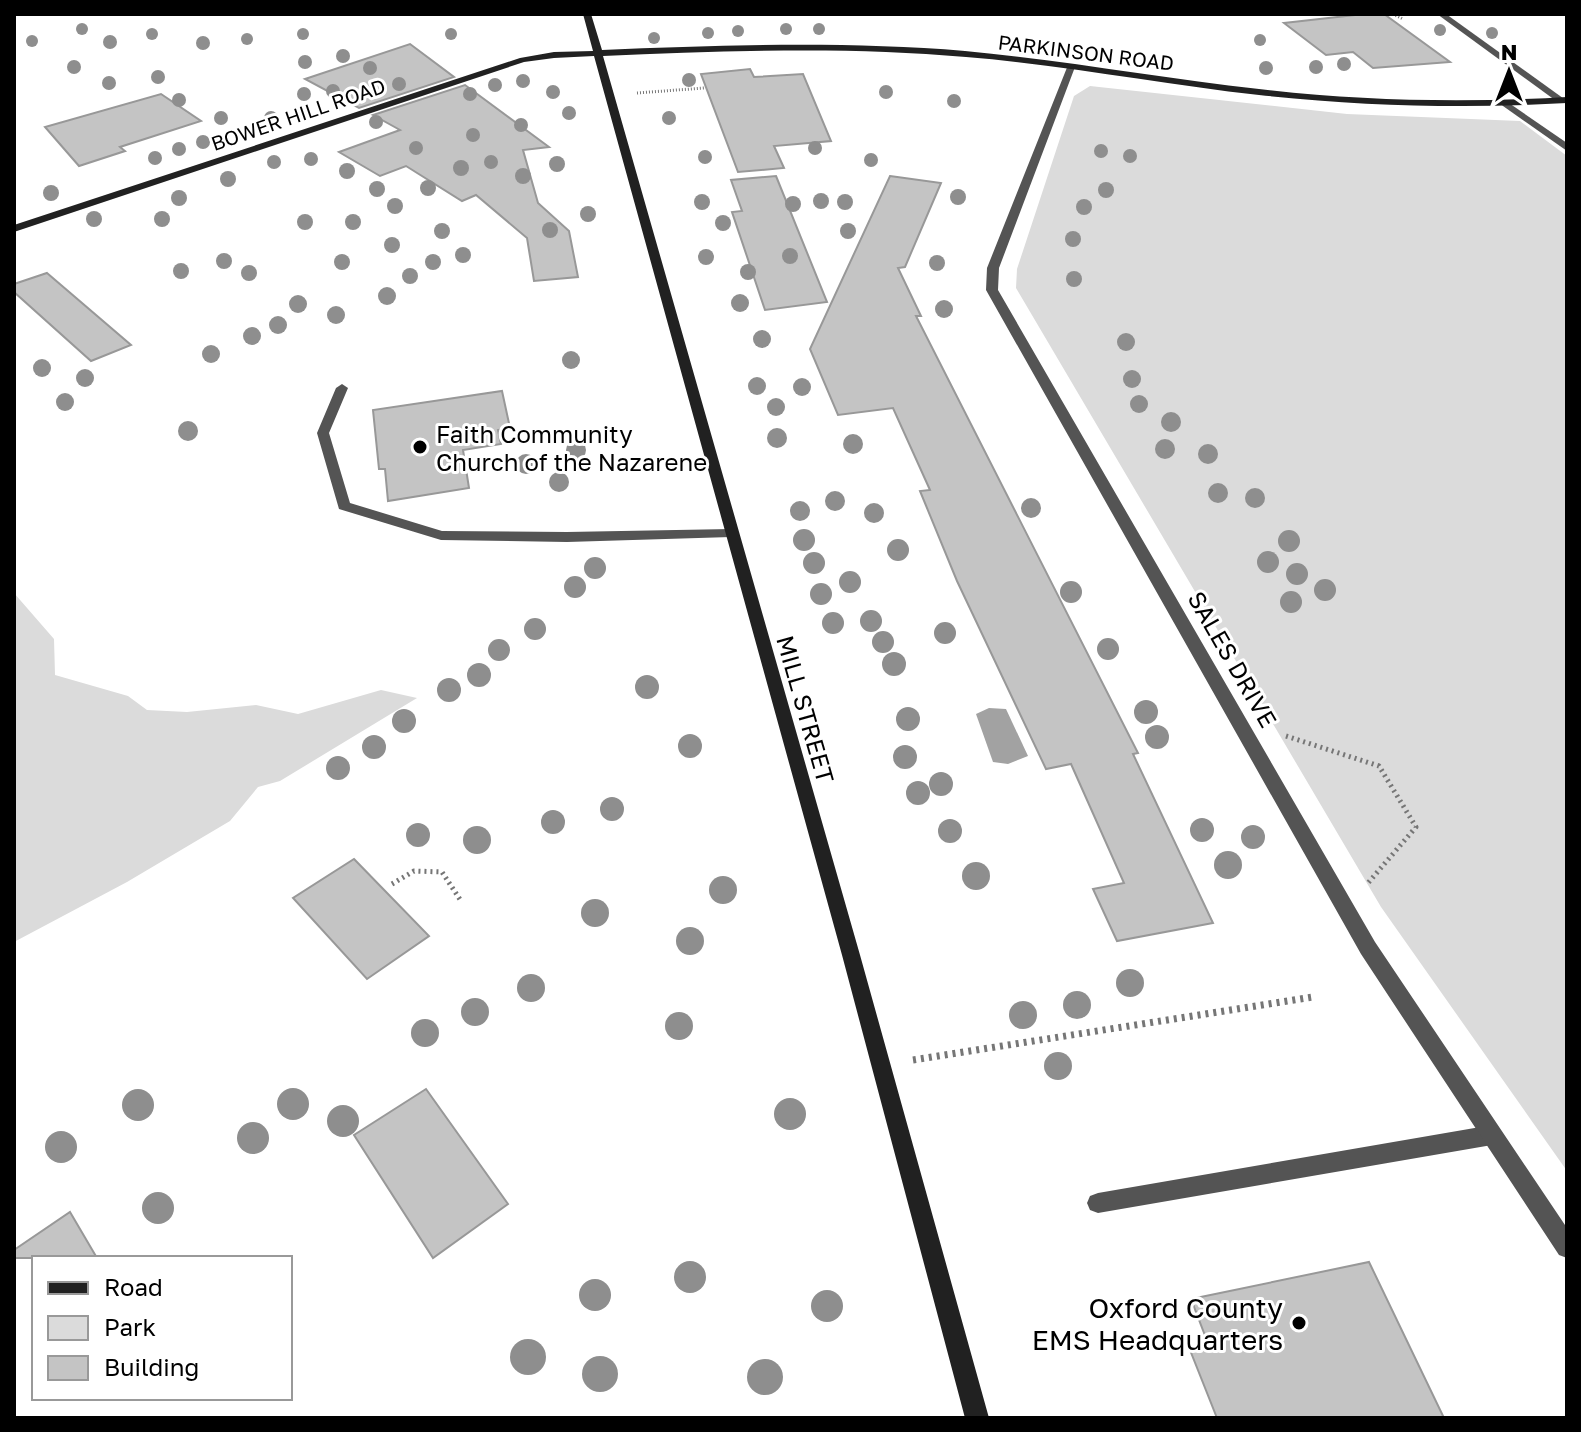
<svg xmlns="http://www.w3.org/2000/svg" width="1581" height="1432" viewBox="0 0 1581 1432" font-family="'Golos Text',sans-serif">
<rect width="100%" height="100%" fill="#fff"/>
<g fill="#dbdbdb">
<path d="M1090 86 1347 114 1520 121 1567 156V1171L1381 907 1016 288 1017 269 1074 96Z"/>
<path d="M14 593 54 639 55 675 128 696 147 710 187 712 256 705 298 714 381 690 417 698 280 781 258 787 230 821 127 882 14 942Z"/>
</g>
<path fill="#a2a2a2" d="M989 708 1006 709 1028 756 1008 764 993 762 976 714Z"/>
<g fill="#c4c4c4" stroke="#989898" stroke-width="2">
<path d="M1364 14H1384L1450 62 1373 68 1353 52 1326 55 1284 23Z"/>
<path d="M410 44 454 77 359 108 305 79Z"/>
<path d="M750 69 754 77 803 74 831 141 774 146 784 168 738 172 701 74Z"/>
<path d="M465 85 549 147 523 150 538 203 569 231 578 277 534 281 527 238 476 195 462 201 406 166 380 176 339 152 400 130 373 115Z"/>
<path d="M161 94 201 121 120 147 125 151 79 166 45 127Z"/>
<path d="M776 176 827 302 765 310 732 212 742 211 731 180Z"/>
<path d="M890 176 941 183 905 267 898 268 921 316H916L1138 753 1133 754 1213 923 1117 941 1093 889 1124 883 1071 764 1046 769 957 581 920 491 930 490 893 408 838 415 810 349Z"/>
<path d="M47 273 131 345 91 361 14 292V284Z"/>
<path d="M502 391 510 428 498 430 501 444 463 450 469 488 388 501 385 469H379L373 410Z"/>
<path d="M354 859 429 936 367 979 293 898Z"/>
<path d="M426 1089 508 1204 433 1258 354 1135Z"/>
<path d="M70 1212 97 1258H14V1250Z"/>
<path d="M1369 1262 1444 1418H1217L1190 1350 1209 1346 1191 1299Z"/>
</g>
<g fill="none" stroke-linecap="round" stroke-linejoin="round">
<g stroke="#767676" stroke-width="3" stroke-dasharray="1 2" stroke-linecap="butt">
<path d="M1393 14 1403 19"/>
<path d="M637 93 704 88"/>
</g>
<g stroke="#767676" stroke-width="5" stroke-dasharray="2 4" stroke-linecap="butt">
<path d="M1286 736 1379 766 1416 827 1368 883"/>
<path d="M392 884 414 871 442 872 461 901"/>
</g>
<path stroke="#767676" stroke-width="7" stroke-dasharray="3 5" stroke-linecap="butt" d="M913 1060 1313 997"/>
<g fill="#545454" fill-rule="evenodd">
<path d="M1506 101 1567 143V151L1503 106 1501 104Z"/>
<path d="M342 384 348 388 329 433 350 503 442 531 567 532 731 529 738 533 731 537 567 542 441 540 339 509 317 433 336 388Z"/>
<path d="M1492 1125 1499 1128 1502 1135 1499 1142 1492 1145 1098 1213 1090 1210 1087 1203 1090 1196 1098 1193Z"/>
</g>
<g fill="#545454" fill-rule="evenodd">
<path d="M1437 14H1446L1567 101 1559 103Z"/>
<path d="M1068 65 1075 67 999 268 998 290 1375 942 1567 1228V1258L1559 1255 1361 954 986 290 987 268Z"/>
</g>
<path fill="#212121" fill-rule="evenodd" d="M583 14H591L602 50C722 45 844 41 965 51 1063 60 1161 78 1259 89 1361 101 1464 103 1567 97V103C1464 109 1362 106 1259 95 1161 84 1064 65 966 57 845 46 724 51 603 56L860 955 989 1418H965L842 955 594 56 554 58 524 62 14 232V225L520 58 554 52 593 51Z"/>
</g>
<g fill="#8e8e8e">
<circle cx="82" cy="29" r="6"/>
<circle cx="786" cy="29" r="6"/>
<circle cx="819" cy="29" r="6"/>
<circle cx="1440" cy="30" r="6"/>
<circle cx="738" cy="31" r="6"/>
<circle cx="708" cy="33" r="6"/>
<circle cx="1492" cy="33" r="6"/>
<circle cx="152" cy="34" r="6"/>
<circle cx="303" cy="34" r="6"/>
<circle cx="451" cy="34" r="6"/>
<circle cx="654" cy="38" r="6"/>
<circle cx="247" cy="39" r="6"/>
<circle cx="1260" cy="40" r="6"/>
<circle cx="32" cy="41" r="6"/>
<circle cx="110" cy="42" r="7"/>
<circle cx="203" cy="43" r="7"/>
<circle cx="343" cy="56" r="7"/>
<circle cx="305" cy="62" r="7"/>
<circle cx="1344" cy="64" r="7"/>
<circle cx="74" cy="67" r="7"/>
<circle cx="1316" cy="67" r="7"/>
<circle cx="370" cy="68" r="7"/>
<circle cx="1266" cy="68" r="7"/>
<circle cx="158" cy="77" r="7"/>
<circle cx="689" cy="80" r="7"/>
<circle cx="523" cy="81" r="7"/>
<circle cx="109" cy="83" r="7"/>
<circle cx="399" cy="84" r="7"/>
<circle cx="495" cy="85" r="7"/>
<circle cx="333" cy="91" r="7"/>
<circle cx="553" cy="92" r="7"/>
<circle cx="886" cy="92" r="7"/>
<circle cx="304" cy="94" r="7"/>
<circle cx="470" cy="94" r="7"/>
<circle cx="179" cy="100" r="7"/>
<circle cx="954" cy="101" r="7"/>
<circle cx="569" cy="113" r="7"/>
<circle cx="221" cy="118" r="7"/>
<circle cx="271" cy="118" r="7"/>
<circle cx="669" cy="118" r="7"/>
<circle cx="376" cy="122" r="7"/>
<circle cx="521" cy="125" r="7"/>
<circle cx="473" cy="135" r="7"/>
<circle cx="203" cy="142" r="7"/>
<circle cx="416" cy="148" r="7"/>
<circle cx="815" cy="148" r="7"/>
<circle cx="179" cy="149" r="7"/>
<circle cx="1101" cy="151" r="7"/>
<circle cx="1130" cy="156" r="7"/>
<circle cx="705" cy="157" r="7"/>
<circle cx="155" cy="158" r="7"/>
<circle cx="311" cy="159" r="7"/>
<circle cx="871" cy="160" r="7"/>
<circle cx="274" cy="162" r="7"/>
<circle cx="491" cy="162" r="7"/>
<circle cx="557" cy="164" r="8"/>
<circle cx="461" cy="168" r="8"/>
<circle cx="347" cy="171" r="8"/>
<circle cx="523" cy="176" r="8"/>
<circle cx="228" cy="179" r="8"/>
<circle cx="428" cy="188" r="8"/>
<circle cx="377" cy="189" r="8"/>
<circle cx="1106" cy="190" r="8"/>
<circle cx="51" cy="193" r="8"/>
<circle cx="958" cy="197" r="8"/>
<circle cx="179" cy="198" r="8"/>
<circle cx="821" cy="201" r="8"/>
<circle cx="702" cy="202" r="8"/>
<circle cx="845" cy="202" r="8"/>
<circle cx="793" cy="204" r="8"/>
<circle cx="395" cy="206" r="8"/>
<circle cx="1084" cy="207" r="8"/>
<circle cx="588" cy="214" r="8"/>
<circle cx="94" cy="219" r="8"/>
<circle cx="162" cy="219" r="8"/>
<circle cx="305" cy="222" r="8"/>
<circle cx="353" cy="222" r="8"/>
<circle cx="723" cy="223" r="8"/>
<circle cx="550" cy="230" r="8"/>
<circle cx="442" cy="231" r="8"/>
<circle cx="848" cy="231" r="8"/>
<circle cx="1073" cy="239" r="8"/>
<circle cx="392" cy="245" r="8"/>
<circle cx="463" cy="255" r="8"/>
<circle cx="790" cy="256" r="8"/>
<circle cx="706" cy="257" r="8"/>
<circle cx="224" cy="261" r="8"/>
<circle cx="342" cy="262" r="8"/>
<circle cx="433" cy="262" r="8"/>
<circle cx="937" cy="263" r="8"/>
<circle cx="181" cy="271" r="8"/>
<circle cx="748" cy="272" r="8"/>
<circle cx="249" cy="273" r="8"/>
<circle cx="410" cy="276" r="8"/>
<circle cx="1074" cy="279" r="8"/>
<circle cx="387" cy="296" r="9"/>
<circle cx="740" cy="303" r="9"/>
<circle cx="298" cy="304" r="9"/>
<circle cx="944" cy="309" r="9"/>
<circle cx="336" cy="315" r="9"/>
<circle cx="278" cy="325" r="9"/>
<circle cx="252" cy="336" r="9"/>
<circle cx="762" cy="339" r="9"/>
<circle cx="1126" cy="342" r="9"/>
<circle cx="211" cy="354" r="9"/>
<circle cx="571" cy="360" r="9"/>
<circle cx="42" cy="368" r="9"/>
<circle cx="85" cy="378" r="9"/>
<circle cx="1132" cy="379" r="9"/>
<circle cx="757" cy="386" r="9"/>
<circle cx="802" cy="387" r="9"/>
<circle cx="65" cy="402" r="9"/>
<circle cx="1139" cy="404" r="9"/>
<circle cx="776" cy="407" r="9"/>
<circle cx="1171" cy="422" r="10"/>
<circle cx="188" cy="431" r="10"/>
<circle cx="777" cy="438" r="10"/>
<circle cx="853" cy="444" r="10"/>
<circle cx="1165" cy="449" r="10"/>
<circle cx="576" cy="450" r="10"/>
<circle cx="1208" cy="454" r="10"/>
<circle cx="526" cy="464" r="10"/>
<circle cx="559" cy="482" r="10"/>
<circle cx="1218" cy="493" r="10"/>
<circle cx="1255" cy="498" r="10"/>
<circle cx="835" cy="501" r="10"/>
<circle cx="1031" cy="508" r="10"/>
<circle cx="800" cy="511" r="10"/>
<circle cx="874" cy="513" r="10"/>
<circle cx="804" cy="540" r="11"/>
<circle cx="1289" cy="541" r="11"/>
<circle cx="898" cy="550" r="11"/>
<circle cx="1268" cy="562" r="11"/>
<circle cx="814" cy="563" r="11"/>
<circle cx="595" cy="568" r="11"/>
<circle cx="1297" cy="574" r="11"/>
<circle cx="850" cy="582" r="11"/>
<circle cx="575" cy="587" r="11"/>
<circle cx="1325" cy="590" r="11"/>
<circle cx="1071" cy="592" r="11"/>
<circle cx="821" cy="594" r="11"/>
<circle cx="1291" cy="602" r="11"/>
<circle cx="871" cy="621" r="11"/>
<circle cx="833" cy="623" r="11"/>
<circle cx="535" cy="629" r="11"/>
<circle cx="945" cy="633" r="11"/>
<circle cx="883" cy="642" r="11"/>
<circle cx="1108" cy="649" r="11"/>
<circle cx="499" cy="650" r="11"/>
<circle cx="894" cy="664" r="12"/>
<circle cx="479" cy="675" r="12"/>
<circle cx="647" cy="687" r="12"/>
<circle cx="449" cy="690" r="12"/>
<circle cx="1146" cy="712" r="12"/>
<circle cx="908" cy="719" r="12"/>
<circle cx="404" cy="721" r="12"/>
<circle cx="1157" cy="737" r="12"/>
<circle cx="690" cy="746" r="12"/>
<circle cx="374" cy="747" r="12"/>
<circle cx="905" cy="757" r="12"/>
<circle cx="338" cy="768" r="12"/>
<circle cx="941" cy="784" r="12"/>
<circle cx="918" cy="793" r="12"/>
<circle cx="612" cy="809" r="12"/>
<circle cx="553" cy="822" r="12"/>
<circle cx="1202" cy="830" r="12"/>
<circle cx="950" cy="831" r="12"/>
<circle cx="418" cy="835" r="12"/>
<circle cx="1253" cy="837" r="12"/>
<circle cx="477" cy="840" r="14"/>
<circle cx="1228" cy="865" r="14"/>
<circle cx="976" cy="876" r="14"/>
<circle cx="723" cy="890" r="14"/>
<circle cx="595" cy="913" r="14"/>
<circle cx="690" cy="941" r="14"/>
<circle cx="1130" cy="983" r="14"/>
<circle cx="531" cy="988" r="14"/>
<circle cx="1077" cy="1005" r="14"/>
<circle cx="475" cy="1012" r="14"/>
<circle cx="1023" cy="1015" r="14"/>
<circle cx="679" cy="1026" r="14"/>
<circle cx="425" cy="1033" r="14"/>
<circle cx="1058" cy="1066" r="14"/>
<circle cx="293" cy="1104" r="16"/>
<circle cx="138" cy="1105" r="16"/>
<circle cx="790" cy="1114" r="16"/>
<circle cx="343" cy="1121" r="16"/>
<circle cx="253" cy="1138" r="16"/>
<circle cx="61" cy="1147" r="16"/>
<circle cx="158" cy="1208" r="16"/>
<circle cx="690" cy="1277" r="16"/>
<circle cx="595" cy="1295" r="16"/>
<circle cx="827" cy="1306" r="16"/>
<circle cx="528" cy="1357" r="18"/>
<circle cx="600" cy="1374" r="18"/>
<circle cx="765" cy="1377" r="18"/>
</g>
<g fill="#000" stroke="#fff" stroke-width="3">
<circle cx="420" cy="447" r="8"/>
<circle cx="1299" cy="1323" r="8"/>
</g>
<g text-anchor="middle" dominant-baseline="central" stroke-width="6" stroke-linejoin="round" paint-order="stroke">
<g font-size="20" fill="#000" stroke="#fff">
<text transform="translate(1086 52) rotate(7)">PARKINSON ROAD</text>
<text transform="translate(298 114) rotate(-19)">BOWER HILL ROAD</text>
</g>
<g font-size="24" fill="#000" stroke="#fff" text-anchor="start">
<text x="436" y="433">Faith Community<tspan x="436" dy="28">Church of the Nazarene</tspan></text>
</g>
<g font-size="24" fill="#000" stroke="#fff">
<text transform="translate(1233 659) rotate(60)">SALES DRIVE</text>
<text transform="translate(806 709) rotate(74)">MILL STREET</text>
</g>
<g font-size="28" fill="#000" stroke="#fff" text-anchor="end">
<text x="1283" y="1307">Oxford County<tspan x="1283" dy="32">EMS Headquarters</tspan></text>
</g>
</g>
<rect width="1581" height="1432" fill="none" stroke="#000000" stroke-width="32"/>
<rect x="32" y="1256" width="260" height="144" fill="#ffffff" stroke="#999999" stroke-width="2"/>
<rect x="48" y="1282" width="40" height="12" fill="#212121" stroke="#999999" stroke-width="2"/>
<text x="104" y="1296" font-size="24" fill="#000000">Road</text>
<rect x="48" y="1316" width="40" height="24" fill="#dbdbdb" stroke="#999999" stroke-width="2"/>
<text x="104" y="1336" font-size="24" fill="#000000">Park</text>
<rect x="48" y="1356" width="40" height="24" fill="#c4c4c4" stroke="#999999" stroke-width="2"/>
<text x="104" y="1376" font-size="24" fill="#000000">Building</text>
<g transform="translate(1509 72)" stroke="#ffffff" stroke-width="6" paint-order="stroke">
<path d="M0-6L14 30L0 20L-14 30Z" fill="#000000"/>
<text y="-12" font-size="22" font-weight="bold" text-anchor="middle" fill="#000000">N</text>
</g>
</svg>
